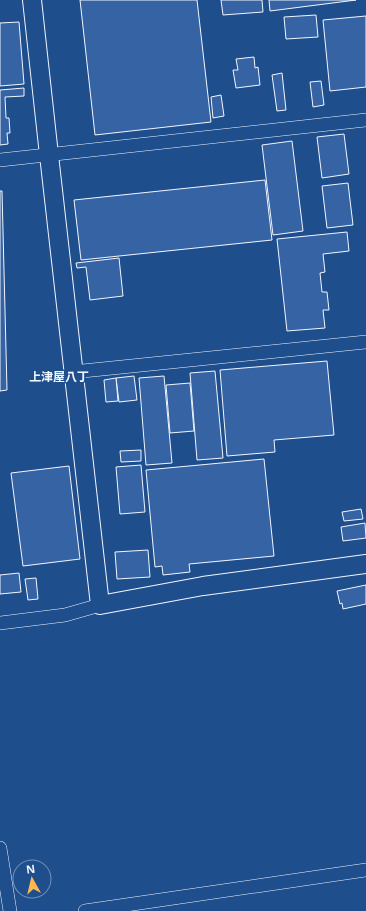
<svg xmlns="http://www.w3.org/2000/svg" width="366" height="911" viewBox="0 0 366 911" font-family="'Open Sans','Noto Sans JP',sans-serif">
<rect width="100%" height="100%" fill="#1f4e8c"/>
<g fill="#3563a3" stroke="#f2f6ff">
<path d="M80 0H197L211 122 95 135Z"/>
<path d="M221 0H262L263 12 223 15Z"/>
<path d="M269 0H356L270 11Z"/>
<path d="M316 15 318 37 286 39 284 17Z"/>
<path d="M366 16V87L330 91 323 20Z"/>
<path d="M19 22 24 84 0 86V23Z"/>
<path d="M254 57 255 68 258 67 260 85 236 88 233 70H238L236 59Z"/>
<path d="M282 73 286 110 277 111 272 75Z"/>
<path d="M321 81 324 105 313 107 310 82Z"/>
<path d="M24 88V96L5 97 6 118H9L10 133H7L8 144 0 145V90Z"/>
<path d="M221 95 224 116 213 118 211 97Z"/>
<path d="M344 134 349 174 322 178 317 137Z"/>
<path d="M292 141 303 231 273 235 262 145Z"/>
<path d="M265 180 272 240 81 260 74 200Z"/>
<path d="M348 183 353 225 327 228 322 186Z"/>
<path d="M0 191H2L7 390 0 391Z"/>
<path d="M347 232 349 251 323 254 325 272 320 273 322 292H327L329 310H323L325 328 287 331 277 239Z"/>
<path d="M119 258 123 296 90 300 86 267 77 268 76 263Z"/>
<path d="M327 361 334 435 274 440 275 452 227 456 220 370Z"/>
<path d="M215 371 223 458 197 460 190 373Z"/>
<path d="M134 376 137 400 119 402 116 378Z"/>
<path d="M164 376 172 463 146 465 139 378Z"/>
<path d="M116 378 118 401 106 402 104 380Z"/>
<path d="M190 383 194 431 170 433 166 385Z"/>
<path d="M141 450V461L121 462 120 451Z"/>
<path d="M264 459 274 556 189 564 190 572 163 575 162 566 155 567 146 470Z"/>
<path d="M141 465 145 512 120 514 116 467Z"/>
<path d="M69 466 80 559 23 566 11 473Z"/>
<path d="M361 509 363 519 344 521 342 512Z"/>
<path d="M365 523 366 538 343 541 341 527Z"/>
<path d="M148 550 150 577 117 579 115 552Z"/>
<path d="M19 573 21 592 0 594V575Z"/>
<path d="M36 578 38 599 28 600 25 579Z"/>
<path d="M366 585V604L343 609 342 603 340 604 337 591Z"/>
</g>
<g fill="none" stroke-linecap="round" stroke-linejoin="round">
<g stroke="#f2f6ff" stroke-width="14">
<g id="street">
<path d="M0 160 366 120"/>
<path d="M73 372 366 342"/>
<path d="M0 623 65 615 100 605"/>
<path d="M0 848 10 911"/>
<path d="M85 911 366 870"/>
</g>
</g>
<g stroke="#f2f6ff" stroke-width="20">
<path id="secondary" d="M32 0 49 155 100 605 203 586 366 564"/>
</g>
<use href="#street" stroke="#1f4e8c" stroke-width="13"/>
<use href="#secondary" stroke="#1f4e8c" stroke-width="18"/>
</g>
<g text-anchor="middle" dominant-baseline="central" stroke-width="3" stroke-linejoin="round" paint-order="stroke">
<g font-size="12" font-weight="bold" fill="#f2f6ff" stroke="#1f4e8c">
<text x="59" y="376">上津屋八丁</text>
</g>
</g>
<g transform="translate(32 879) rotate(352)"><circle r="19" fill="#1f4e8c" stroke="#7391ba"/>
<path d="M0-3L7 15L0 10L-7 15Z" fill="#ffb74d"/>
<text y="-6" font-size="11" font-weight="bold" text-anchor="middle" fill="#f2f6ff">N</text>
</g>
</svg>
